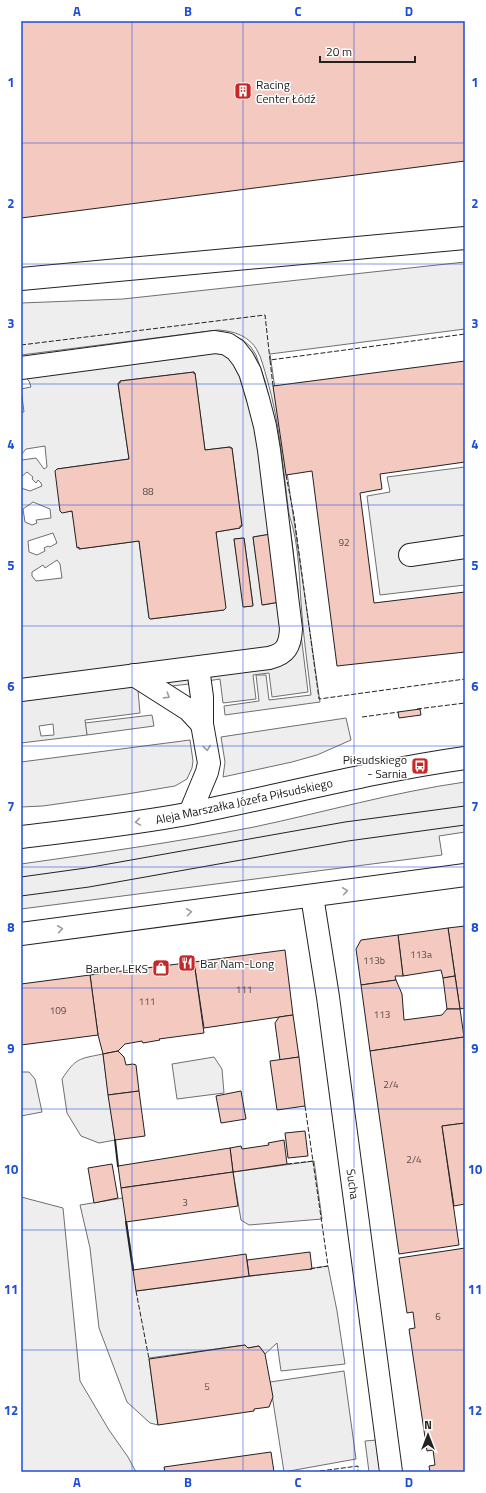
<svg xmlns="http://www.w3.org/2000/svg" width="486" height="1493" viewBox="0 0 486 1493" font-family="'Titillium Web',sans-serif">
<rect width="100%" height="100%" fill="#fff"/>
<g fill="#eee" stroke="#6f6f6f">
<path d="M465 262V329L270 354 320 702 225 715 224 706 259 701 256 675H266L269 700 311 695C308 668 304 642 302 615 299 582 300 546 289 514 283 469 280 423 267 379 264 369 262 359 257 350 249 336 234 331 218 330L21 355V303L123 299Z"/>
<path d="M152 715 154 726 87 735 85 723Z"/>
<path d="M346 718 351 740 317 755 292 762 223 777 225 762 221 737Z"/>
<path d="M190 740 193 761 192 768 187 779 175 786 127 794 43 806 21 807V762Z"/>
<path d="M465 782V832L439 836 442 855 21 909V864C99 853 177 842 254 827 325 812 394 792 465 782Z"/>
<path d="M103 1054 115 1140 99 1143 81 1136 67 1113 62 1079C76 1058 78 1059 103 1054Z"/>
<path d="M214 1057 222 1069 224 1093 177 1099 172 1064Z"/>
<path d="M21 1072H29L35 1079 42 1112 21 1116Z"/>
<path d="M314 1161 322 1219 249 1225 241 1220 233 1172Z"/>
<path d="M21 1197 63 1208 80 1381 109 1430 128 1457 136 1472H21Z"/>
<path d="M123 1198 137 1291 328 1266 337 1311 345 1364 281 1371 277 1343 265 1354 259 1346 248 1348 245 1345 149 1358 158 1425 150 1423 127 1402 99 1328 90 1248 80 1205Z"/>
<path d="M377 1440 380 1472H369L365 1441Z"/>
</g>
<g fill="#ededed" stroke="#6f6f6f" fill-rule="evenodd">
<path d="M219 333 231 334 243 340 251 347 256 355 265 381 272 412 287 519 290 526 298 590 299 618 308 692 272 697 269 673 253 675 256 699 223 703 220 679 189 684 138 690 140 713 85 720 87 735 21 743V488L30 491 42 486 41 483 38 480 36 483 32 479 33 477 27 472 21 477V412H24L21 389 31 387 29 381 26 378ZM194 372V374H195L205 450 230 447 232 448 242 526 240 528 216 532 224 610 151 619 149 618 139 541 79 549 72 511 65 512 57 469 129 459 118 384 120 383V381ZM45 446 47 467 44 469 36 458 22 460 21 455 26 449ZM33 502 50 509 51 518 36 520 37 523 32 525 25 522 23 509ZM53 533 57 543 50 547 48 546 44 548 45 551 37 555 29 552 28 541ZM271 534 280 602 263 605 253 537ZM244 538 253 605 244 607 234 539ZM57 560 60 564 62 578 36 581 32 576V572L43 565 45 568ZM53 724 54 735 41 736 39 726Z"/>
<path d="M465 467V585L380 595 367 496 390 492 387 477Z"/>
<path d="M344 1371 356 1459 284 1472 270 1382Z"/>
</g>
<g fill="#f3c9c0" stroke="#222">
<path d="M21 21H465V161L21 218Z"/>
<path d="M465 361V462L380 474 382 489 360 493 374 603 465 592V652L337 666 312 471 286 475 273 386Z"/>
<path d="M194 372V374L195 373 205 450 230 447V448H232L242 526H240V528L216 532 226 608 224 610 150 619 149 618 139 541 79 549V547L77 548 72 511 62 513 60 511 55 471 57 469 129 459 118 383H120V381Z"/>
<path d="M271 534 280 602 262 605 253 537Z"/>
<path d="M244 538 253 606 243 607 234 539Z"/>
<path d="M420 709 421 715 399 718 398 712Z"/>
<path d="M465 926V1008L460 1009 448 928Z"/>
<path d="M448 928 455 976 443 978 441 970 403 976 398 935Z"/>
<path d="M398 935 403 976H395L396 980 361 985 356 949 361 940Z"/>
<path d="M285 950 293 1015 204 1028 194 962Z"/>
<path d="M194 962 204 1033 159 1039 160 1040 143 1043 142 1041 125 1044 118 1051 103 1054 98 1035 90 975Z"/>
<path d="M90 975 98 1035 21 1045V984Z"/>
<path d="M455 976 460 1009H447L443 978Z"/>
<path d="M396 980 402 994 404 1020 442 1015 447 1009H460L464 1037 370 1051 361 985Z"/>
<path d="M293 1015 299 1057 280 1060 275 1023 279 1017Z"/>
<path d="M464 1037 465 1123 442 1126 459 1245 399 1254 370 1051Z"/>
<path d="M118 1051 124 1057 126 1065 133 1064 136 1065 139 1091 108 1095 103 1054Z"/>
<path d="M299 1057 305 1106 277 1110 270 1061Z"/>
<path d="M139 1091 145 1136 115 1140 108 1095Z"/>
<path d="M241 1091 246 1119 221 1123 216 1096Z"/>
<path d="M465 1123V1204L454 1206 442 1126Z"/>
<path d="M305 1131 308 1156 288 1158 285 1133Z"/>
<path d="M284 1140 287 1164 233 1172 230 1148 241 1146 242 1149 269 1145 268 1143Z"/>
<path d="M230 1148 233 1172 121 1188 118 1166Z"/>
<path d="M112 1164 118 1198 94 1203 88 1168Z"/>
<path d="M233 1172 238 1206 126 1222 121 1188Z"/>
<path d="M465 1248V1472H430L429 1466 435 1465 433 1450 427 1451 409 1329 415 1328 413 1312 407 1313 399 1258Z"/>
<path d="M310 1252 312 1269 249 1276 247 1260Z"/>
<path d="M246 1254 249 1276 136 1291 133 1270Z"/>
<path d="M245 1345 248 1348 259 1346 265 1354 273 1397 269 1407 254 1409V1411L158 1425 149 1359Z"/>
<path d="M271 1452 274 1472H165L164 1467Z"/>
</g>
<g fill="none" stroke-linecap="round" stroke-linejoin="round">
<g stroke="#222" stroke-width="24">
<g id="minor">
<path d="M21 279 465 238"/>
<path d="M21 368 215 342 227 344 236 350 243 359 250 372 258 399 265 426 269 450 291 629C290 646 286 654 269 658L21 690"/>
<path d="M410 555 465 547"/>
<path d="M134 675 189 710 202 724"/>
<path d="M190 813 207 772 209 763 202 724V697L198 668"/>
<path d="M312 896 328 997 391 1472"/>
</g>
</g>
<g stroke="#222" stroke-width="24">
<g id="major">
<path d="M21 837C78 830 135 824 192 813 283 795 373 771 465 758"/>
<path d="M21 934 465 875"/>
</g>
</g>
<use href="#minor" stroke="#fff" stroke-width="22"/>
<use href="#major" stroke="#fff" stroke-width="22"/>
<g stroke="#222" stroke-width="1">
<path d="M21 877 86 868 345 822 465 806"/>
<path d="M21 896 89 887 348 841 465 825"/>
</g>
<g stroke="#222" stroke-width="1" stroke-dasharray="5 2" stroke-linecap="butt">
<path d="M21 345 265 315 270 360"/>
<path d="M273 386 270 360 465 334"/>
<path d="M286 475 294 516 319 699 465 679"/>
<path d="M417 709 465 703"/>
<path d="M362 717 399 712"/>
<path d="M305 1106 328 1266 310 1269"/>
<path d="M287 1164 314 1161"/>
<path d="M136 1291 149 1359"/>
<path d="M313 1472 358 1466V1472"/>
</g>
<g stroke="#222" stroke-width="2">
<path d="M115 1140 118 1166"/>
<path d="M126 1222 133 1270"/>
</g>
</g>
<defs><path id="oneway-chevron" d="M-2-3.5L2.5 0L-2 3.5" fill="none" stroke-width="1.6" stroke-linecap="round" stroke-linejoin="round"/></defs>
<g stroke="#9c9c9c">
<use href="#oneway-chevron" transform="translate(167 696) rotate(32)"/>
<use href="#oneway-chevron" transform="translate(207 748) rotate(81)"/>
<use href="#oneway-chevron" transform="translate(138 822) rotate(171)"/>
<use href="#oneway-chevron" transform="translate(345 891) rotate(-8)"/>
<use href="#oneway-chevron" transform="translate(189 912) rotate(-8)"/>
<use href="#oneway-chevron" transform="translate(60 929) rotate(-8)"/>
</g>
<path fill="none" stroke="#1d4ed8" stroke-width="1" stroke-opacity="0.55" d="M132 21V1472M243 21V1472M354 21V1472M21 143H465M21 264H465M21 384H465M21 505H465M21 626H465M21 746H465M21 867H465M21 988H465M21 1109H465M21 1230H465M21 1350H465"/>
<defs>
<g id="building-square" transform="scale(0.9)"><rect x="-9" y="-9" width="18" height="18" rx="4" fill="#c62828" stroke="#fff"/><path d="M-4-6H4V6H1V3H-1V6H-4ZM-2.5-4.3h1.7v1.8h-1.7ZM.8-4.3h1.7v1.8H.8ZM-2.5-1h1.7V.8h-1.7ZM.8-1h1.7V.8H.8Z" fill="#fff"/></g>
<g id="bus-square" transform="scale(0.9)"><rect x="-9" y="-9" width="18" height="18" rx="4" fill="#c62828" stroke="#fff"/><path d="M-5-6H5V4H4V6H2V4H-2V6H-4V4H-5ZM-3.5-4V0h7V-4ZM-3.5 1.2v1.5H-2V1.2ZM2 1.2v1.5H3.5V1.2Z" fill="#fff"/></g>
<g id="restaurant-square" transform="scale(0.9)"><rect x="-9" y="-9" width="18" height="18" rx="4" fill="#c62828" stroke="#fff"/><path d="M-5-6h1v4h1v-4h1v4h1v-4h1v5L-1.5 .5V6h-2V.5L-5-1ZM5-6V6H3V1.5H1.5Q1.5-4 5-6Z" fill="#fff"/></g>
<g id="shop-square" transform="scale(0.9)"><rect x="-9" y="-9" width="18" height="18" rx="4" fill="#c62828" stroke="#fff"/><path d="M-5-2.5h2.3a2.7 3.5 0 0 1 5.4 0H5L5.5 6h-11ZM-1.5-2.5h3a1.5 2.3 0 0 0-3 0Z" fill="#fff"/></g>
</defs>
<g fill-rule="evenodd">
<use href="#building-square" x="243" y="91"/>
<use href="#bus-square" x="420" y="766"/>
<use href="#restaurant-square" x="187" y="963"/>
<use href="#shop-square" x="161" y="968"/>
</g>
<g text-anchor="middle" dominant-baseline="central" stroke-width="3" stroke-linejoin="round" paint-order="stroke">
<g font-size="10" fill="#564c4a">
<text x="148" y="491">88</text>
<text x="344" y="542">92</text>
<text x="421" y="954">113a</text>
<text x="374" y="960">113b</text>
<text x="244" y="989">111</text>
<text x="147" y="1001">111</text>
<text x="58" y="1010">109</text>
<text x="382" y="1014">113</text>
<text x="391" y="1084">2/4</text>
<text x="414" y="1159">2/4</text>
<text x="185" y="1202">3</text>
<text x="438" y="1316">6</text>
<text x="207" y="1386">5</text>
</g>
<g font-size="12" fill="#222" stroke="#fff" text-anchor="start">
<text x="256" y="84">Racing<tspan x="256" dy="14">Center Łódź</tspan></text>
<text x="407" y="759" text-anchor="end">Piłsudskiego<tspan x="407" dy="14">- Sarnia</tspan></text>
<text x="200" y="963">Bar Nam-Long</text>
<text x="148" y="968" text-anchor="end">Barber LEKS</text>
</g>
<g font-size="12" fill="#222" stroke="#fff">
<text transform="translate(244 801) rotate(-12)">Aleja Marszałka Józefa Piłsudskiego</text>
<text transform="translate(353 1184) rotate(82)">Sucha</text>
</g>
</g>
<rect width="486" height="1493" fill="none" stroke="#ffffff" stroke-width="44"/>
<g transform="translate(428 1435)" stroke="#ffffff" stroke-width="3" paint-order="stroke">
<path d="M0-3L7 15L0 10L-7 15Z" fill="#222222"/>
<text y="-6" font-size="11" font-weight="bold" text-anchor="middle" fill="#222222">N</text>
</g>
<path d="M320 56v6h95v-6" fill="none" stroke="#222222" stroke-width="2"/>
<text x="326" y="56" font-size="12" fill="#222222" stroke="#ffffff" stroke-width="3" paint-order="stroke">20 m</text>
<rect x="22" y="22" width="442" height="1449" fill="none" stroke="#1d4ed8" stroke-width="1.5"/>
<g font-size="13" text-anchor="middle" font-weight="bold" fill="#1d4ed8">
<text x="77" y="16">A</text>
<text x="188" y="16">B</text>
<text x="298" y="16">C</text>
<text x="409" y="16">D</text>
<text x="11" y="87">1</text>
<text x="475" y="87">1</text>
<text x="11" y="208">2</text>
<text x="475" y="208">2</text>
<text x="11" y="328">3</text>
<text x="475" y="328">3</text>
<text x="11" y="449">4</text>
<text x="475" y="449">4</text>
<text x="11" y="570">5</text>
<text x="475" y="570">5</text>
<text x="11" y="691">6</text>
<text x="475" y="691">6</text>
<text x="11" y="811">7</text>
<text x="475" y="811">7</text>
<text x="11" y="932">8</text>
<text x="475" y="932">8</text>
<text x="11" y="1053">9</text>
<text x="475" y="1053">9</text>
<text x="11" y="1174">10</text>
<text x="475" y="1174">10</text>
<text x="11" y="1294">11</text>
<text x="475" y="1294">11</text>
<text x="11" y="1415">12</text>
<text x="475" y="1415">12</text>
<text x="77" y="1487">A</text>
<text x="188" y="1487">B</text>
<text x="298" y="1487">C</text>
<text x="409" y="1487">D</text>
</g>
</svg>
